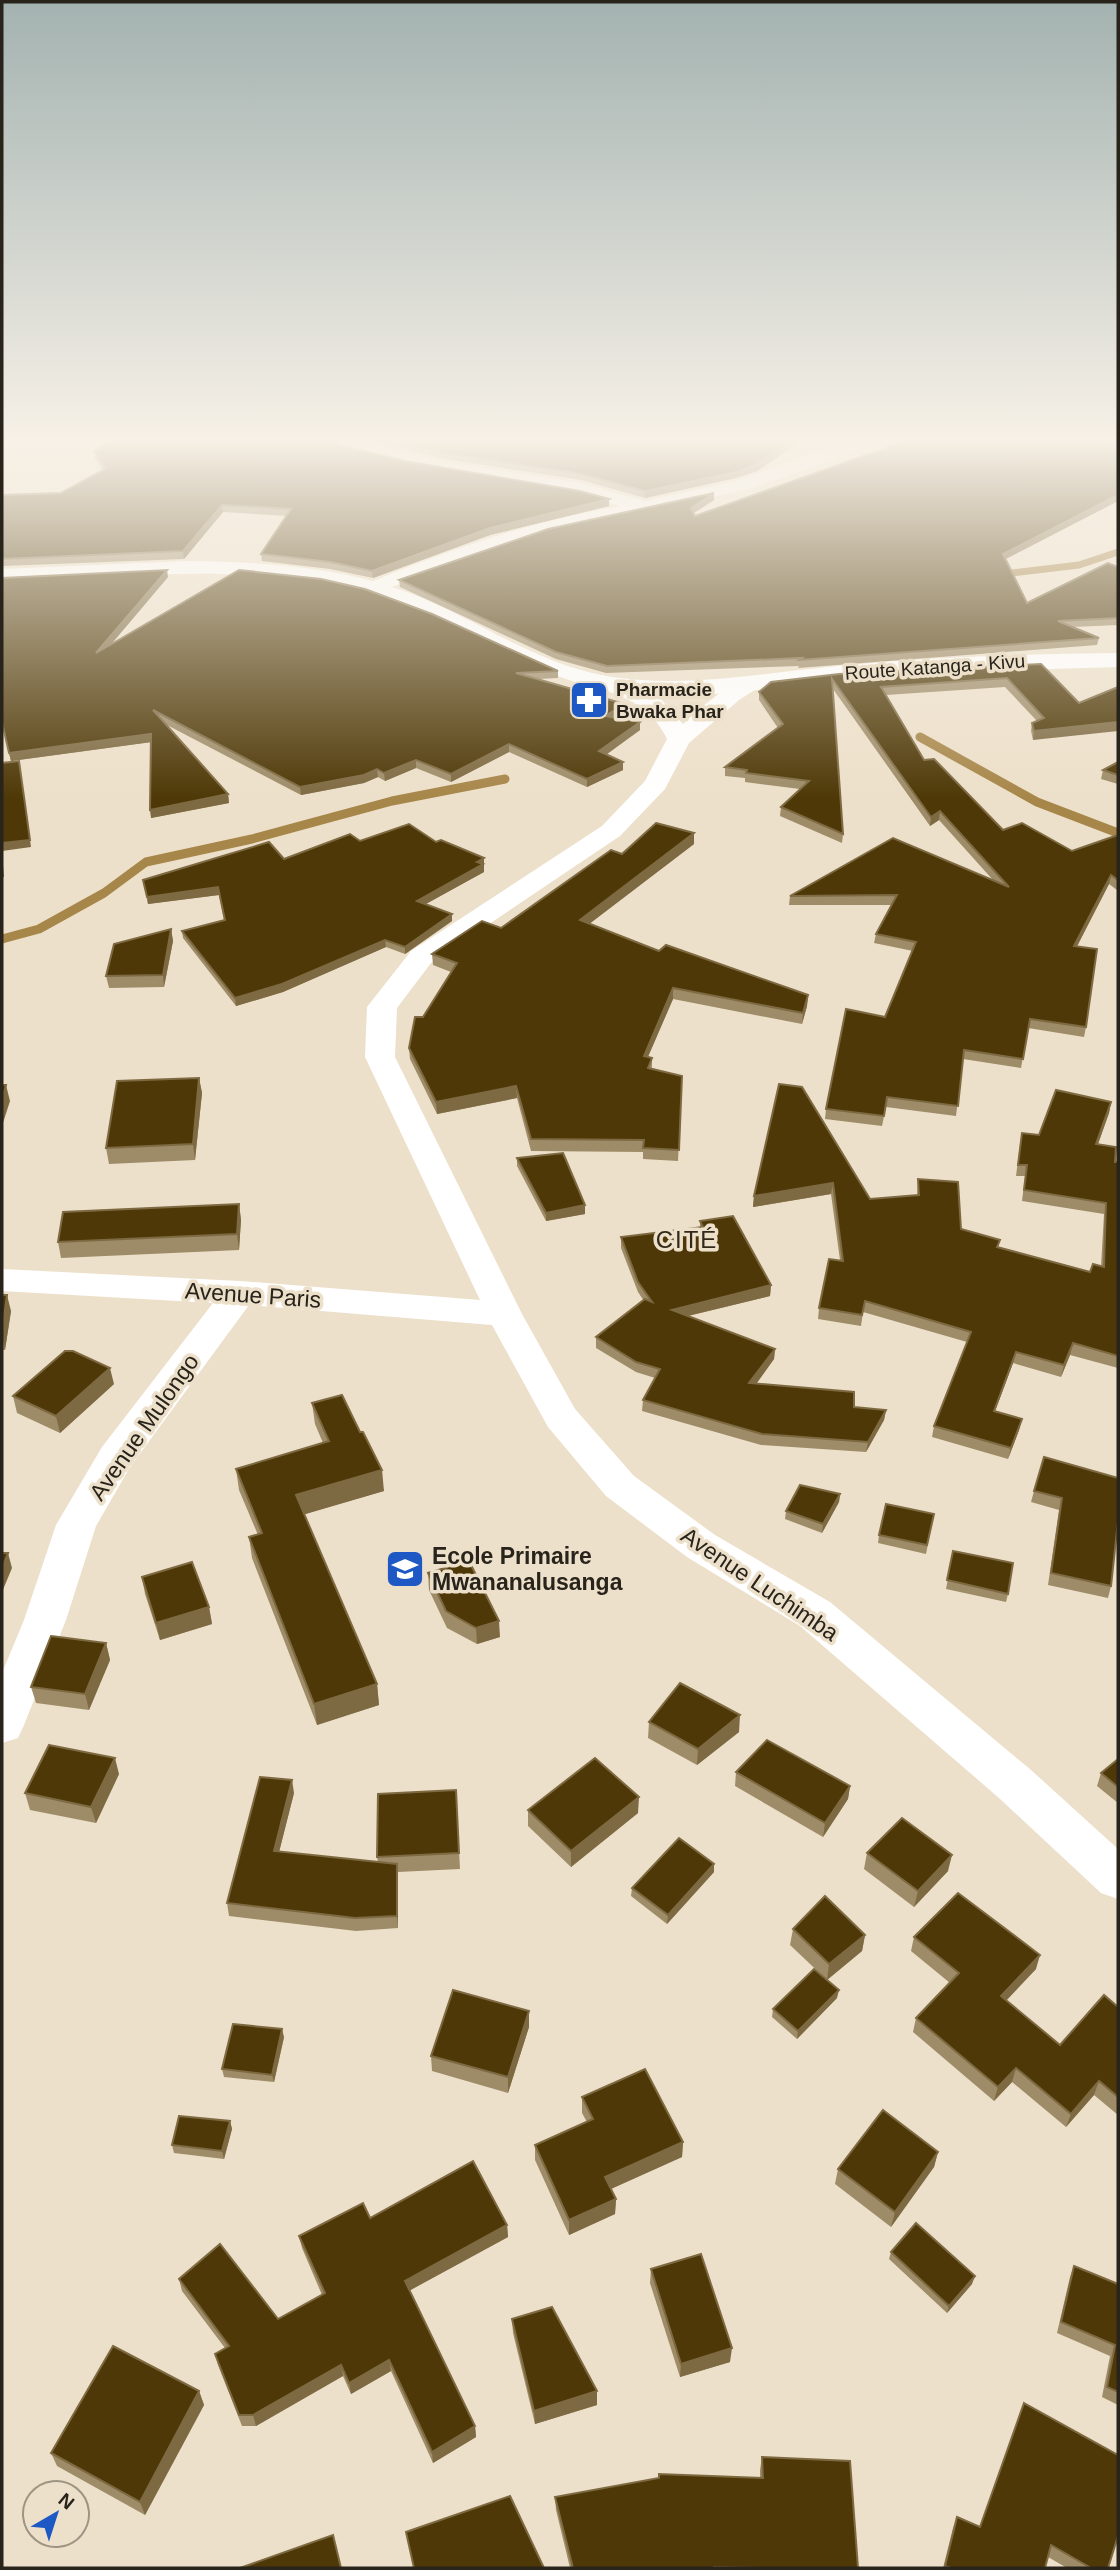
<svg xmlns="http://www.w3.org/2000/svg" width="1120" height="2570" viewBox="0 0 1120 2570" font-family="Helvetica,sans-serif">
<rect width="100%" height="100%" fill="#ede0ca"/>
<g fill="none" stroke-linecap="round" stroke-linejoin="round">
<path stroke="#a78649" stroke-width="7" d="M996 575 1079 565 1118 552"/>
<g stroke="#a78649" stroke-width="9">
<path d="M920 737 1037 802 1118 833"/>
<path d="M2 939 39 929 104 893 146 862 252 839 392 801 505 779"/>
</g>
<g fill="#fff" fill-rule="evenodd">
<path d="M321 439H350L444 462 581 483 645 501 737 481 851 439H876L833 460 750 489 547 533 475 556 373 594 366 592 363 588 366 584C448 550 532 521 620 506L581 495 406 465 342 449Z"/>
<path d="M603 675 657 695 683 724C704 706 725 684 753 677L764 684 739 700 689 743 665 789 620 836 431 963 397 1008 395 1057 522 1314 575 1409 634 1476 715 1535 830 1602 1031 1770 1118 1849V1899L1101 1893 999 1798 800 1626 687 1557 606 1496 548 1427 492 1325 249 1305 130 1467 96 1526 66 1620 24 1725 18 1738 2 1743V1673L24 1620 56 1525 102 1447 213 1303 2 1291V1269L240 1281 480 1300 365 1057 367 1007 411 951 602 826 645 781 667 739C652 707 627 697 595 687L592 682Z"/>
</g>
<path fill="#fff" fill-rule="evenodd" d="M188 561C263 562 341 566 412 594 476 619 537 664 606 676 683 689 761 673 838 666 931 657 1025 654 1118 653V667C1025 670 931 672 838 680 770 687 701 701 633 694 535 684 459 620 366 594 249 560 122 578 2 583V569Z"/>
</g>
<g fill="#9e8c68">
<path d="M363 439H804L757 471 736 478 645 498 581 480 445 459Z"/>
<path d="M340 445 405 461 609 506 490 535 373 578 330 569 262 561 261 554 287 516 223 512 184 559 2 566V495L61 493 102 470 95 458 94 451Z"/>
<path d="M714 493V500L693 513 695 516 1118 501 1005 559 1027 603 1118 567V625L1073 627 1099 638 1097 645 798 668 799 666 606 673 556 659 400 587 399 580Z"/>
<path d="M168 577 111 644 558 671V678L539 679 625 704V712L615 718 640 722V730L606 754 623 770 587 787 509 752 451 782 416 768 385 781 378 777 364 783 301 795 165 724 228 794 229 803 151 818V742L11 761 2 723Z"/>
<path d="M1041 664 1079 703 1033 740 1031 731 1032 723 1037 721 1005 687 886 695 924 760 1003 830 1072 851 1118 835V889L1117 890 1109 884 1077 946 1086 1027 1084 1037 1028 1028 1021 1068 963 1059 956 1116 886 1107 882 1126 825 1119 826 1109 885 1017 913 951 874 943 876 934 892 905H789L790 896 993 880 939 820 930 826 833 689 843 834 842 843 780 816 781 807 800 789 745 782V778L725 776V767L778 728 759 700V692L771 682Z"/>
<path d="M1118 762V784L1101 779 1103 770Z"/>
<path d="M360 841 436 842 484 858V872L425 904 452 914V921L405 954 386 947 283 992 236 1006 183 938 182 931 224 920 219 895 148 904 143 880 284 859Z"/>
<path d="M694 844 589 924 659 951 808 995 807 1006 802 1024 673 999 648 1057 652 1058V1068L682 1076 678 1161 643 1159V1152L531 1151 517 1098 437 1114 410 1059 409 1048 423 1017 451 972 433 965 432 954 501 928 622 854Z"/>
<path d="M171 929 173 941 164 987 109 988 106 976Z"/>
<path d="M199 1078 202 1093 195 1160 109 1164 106 1148Z"/>
<path d="M779 1084 870 1199 917 1195 918 1179 961 1229 999 1247 1090 1272 1101 1266 1104 1214 1022 1201 1025 1176H1016L1020 1144 1022 1133 1039 1135 1111 1102 1109 1113 1098 1144 1115 1162H1118V1368L1070 1355 1061 1377 1013 1363 995 1411 1022 1419 1019 1430 1008 1459 932 1437 934 1426 967 1342 863 1312 861 1326 818 1319 819 1308 840 1260 831 1194 753 1207 754 1196Z"/>
<path d="M517 1158 585 1205V1214L546 1221 517 1166Z"/>
<path d="M239 1204 241 1220 239 1250 61 1258 58 1242Z"/>
<path d="M700 1221 771 1285 770 1296 688 1316 775 1349 774 1359 756 1384 854 1407 886 1410 884 1420 866 1452 761 1445 642 1411 643 1400 655 1378 636 1372 596 1348V1337L644 1301 638 1292 621 1248V1237L700 1228Z"/>
<path d="M2 1295 11 1311 5 1350H2Z"/>
<path d="M114 1384 60 1433 17 1413 13 1396Z"/>
<path d="M312 1403 384 1491 304 1514 377 1684 379 1705 317 1725 252 1558 249 1537 258 1535 239 1490 236 1469 323 1443 315 1424Z"/>
<path d="M1118 1478 1111 1586 1108 1598 1048 1585 1059 1510 1031 1502 1034 1491Z"/>
<path d="M840 1494 839 1502 822 1533 785 1519 786 1511Z"/>
<path d="M934 1514 926 1554 878 1543 879 1535Z"/>
<path d="M953 1551 1008 1594 1006 1602 946 1589Z"/>
<path d="M428 1573 500 1637 477 1644 447 1628 429 1590Z"/>
<path d="M142 1577 209 1607 212 1624 160 1640 145 1594Z"/>
<path d="M106 1643 110 1660 89 1710 36 1703 31 1687Z"/>
<path d="M649 1722 739 1732 697 1765 648 1738Z"/>
<path d="M1118 1759V1803L1097 1786 1101 1773Z"/>
<path d="M736 1772 850 1786 848 1799 823 1837 735 1786Z"/>
<path d="M119 1774 96 1823 30 1810 25 1793Z"/>
<path d="M456 1790 460 1869 398 1872V1928L356 1931 229 1916 227 1903 294 1793 279 1852 378 1862 377 1857Z"/>
<path d="M528 1810 638 1813 571 1867 528 1826Z"/>
<path d="M867 1853 948 1871 914 1907 864 1869Z"/>
<path d="M714 1872 667 1924 631 1896 632 1888Z"/>
<path d="M793 1929 865 1935 862 1951 827 1980 790 1945Z"/>
<path d="M914 1937 1036 1969 1006 2001 1060 2045 1118 2007V2115L1094 2095 1066 2127 1012 2082 994 2101 913 2032 916 2018 950 1983 911 1951Z"/>
<path d="M837 1998 797 2039 772 2017 773 2009Z"/>
<path d="M529 2027 508 2093 432 2071 431 2056Z"/>
<path d="M284 2037 274 2082 224 2077 222 2069Z"/>
<path d="M582 2097 683 2142 682 2157 611 2189 616 2199 615 2214 569 2235 535 2160V2145L587 2122 582 2113Z"/>
<path d="M230 2121 232 2129 224 2159 174 2153 172 2145Z"/>
<path d="M938 2152 934 2167 891 2227 835 2184 838 2169Z"/>
<path d="M370 2218 507 2225 508 2237 410 2290 475 2426 476 2437 433 2463 391 2371 351 2394 343 2376 256 2426H242L218 2365 215 2354 225 2348 182 2291 179 2279 278 2319 322 2295 302 2248 299 2236Z"/>
<path d="M891 2252 972 2284 947 2313 889 2259Z"/>
<path d="M1074 2266 1118 2284V2405L1102 2397 1110 2356 1057 2333 1070 2277Z"/>
<path d="M651 2269 730 2362 680 2377 650 2283Z"/>
<path d="M512 2319 597 2405 535 2424 513 2333Z"/>
<path d="M199 2391 204 2405 145 2515 57 2466 51 2453Z"/>
<path d="M1024 2403 1108 2568H1067L1048 2557 1045 2568H943L953 2528 957 2517 980 2527Z"/>
<path d="M762 2457 858 2568H570L556 2510 555 2497 760 2478V2470Z"/>
</g>
<g fill="#7e6a42">
<path d="M795 439H804L757 471 736 478 645 498V491Z"/>
<path d="M714 493V500L691 515V508Z"/>
<path d="M1118 495V501L1002 561 1003 554Z"/>
<path d="M609 499V506L490 535 373 578 372 571 490 528Z"/>
<path d="M222 505 223 512 184 559 183 551Z"/>
<path d="M167 570 168 577 97 661 96 653Z"/>
<path d="M625 704V712L605 724V716Z"/>
<path d="M640 722V730L599 760V751Z"/>
<path d="M1118 722V731L1033 740 1034 731Z"/>
<path d="M151 734 152 742 11 761 9 753Z"/>
<path d="M509 744V752L451 782V774Z"/>
<path d="M416 760V768L385 781 384 773Z"/>
<path d="M623 762V770L587 787V779Z"/>
<path d="M20 768 31 847 2 851V843Z"/>
<path d="M377 769 378 777 364 783 301 795 300 787Z"/>
<path d="M228 794 229 803 151 818 150 810Z"/>
<path d="M940 811 939 820 930 826 931 817Z"/>
<path d="M694 833V844L580 931V920Z"/>
<path d="M2 854 4 877H2Z"/>
<path d="M484 858V872L417 909V901Z"/>
<path d="M1111 875 1109 884 1072 956 1074 946Z"/>
<path d="M218 887 219 895 148 904 147 897Z"/>
<path d="M452 914V921L405 954V947Z"/>
<path d="M171 929 173 941 164 987 163 975Z"/>
<path d="M385 940 386 947 283 992 236 1006 235 998Z"/>
<path d="M673 988V999L643 1068 644 1056Z"/>
<path d="M808 995 807 1006 802 1024 803 1013Z"/>
<path d="M199 1078 202 1093 195 1160 193 1144Z"/>
<path d="M6 1085 10 1101 2 1126V1099Z"/>
<path d="M516 1086 517 1098 437 1114 436 1102Z"/>
<path d="M1111 1102 1109 1113 1094 1155 1096 1144Z"/>
<path d="M833 1183 831 1194 753 1207 754 1196Z"/>
<path d="M239 1204 241 1220 239 1250 237 1234Z"/>
<path d="M585 1205V1214L546 1221V1213Z"/>
<path d="M771 1285 770 1296 671 1320 672 1310Z"/>
<path d="M7 1295 11 1311 5 1350 2 1331Z"/>
<path d="M1073 1343 1070 1355 1061 1377 1064 1365Z"/>
<path d="M775 1349 774 1359 749 1394V1383Z"/>
<path d="M1016 1352 1013 1363 991 1422 994 1411Z"/>
<path d="M110 1368 114 1384 60 1433 56 1416Z"/>
<path d="M886 1410 884 1420 866 1452 868 1442Z"/>
<path d="M1022 1419 1019 1430 1008 1459 1011 1448Z"/>
<path d="M382 1470 384 1491 299 1516 296 1495Z"/>
<path d="M840 1494 839 1502 822 1533 823 1524Z"/>
<path d="M8 1553 12 1568 2 1592V1568Z"/>
<path d="M209 1607 212 1624 160 1640 156 1623Z"/>
<path d="M499 1621 500 1637 477 1644 476 1628Z"/>
<path d="M106 1643 110 1660 89 1710 85 1694Z"/>
<path d="M377 1684 379 1705 317 1725 314 1704Z"/>
<path d="M740 1715 739 1732 697 1765 698 1749Z"/>
<path d="M115 1758 119 1774 96 1823 91 1807Z"/>
<path d="M292 1780 294 1793 276 1864 274 1851Z"/>
<path d="M850 1786 848 1799 823 1837 825 1823Z"/>
<path d="M639 1797 638 1813 571 1867V1851Z"/>
<path d="M952 1855 948 1871 914 1907 918 1891Z"/>
<path d="M397 1864 398 1877V1928L397 1916Z"/>
<path d="M714 1864V1872L667 1924 668 1915Z"/>
<path d="M865 1935 862 1951 827 1980 829 1964Z"/>
<path d="M1040 1955 1036 1969 997 2010 1001 1996Z"/>
<path d="M839 1990 837 1998 797 2039 798 2031Z"/>
<path d="M529 2011V2027L508 2093V2077Z"/>
<path d="M282 2029 284 2037 274 2082 272 2075Z"/>
<path d="M1016 2068 1012 2082 994 2101 998 2087Z"/>
<path d="M1099 2081 1094 2095 1066 2127 1071 2114Z"/>
<path d="M230 2121 232 2129 224 2159 222 2151Z"/>
<path d="M683 2142 682 2157 604 2192 605 2177Z"/>
<path d="M938 2152 934 2167 891 2227 895 2212Z"/>
<path d="M616 2199 615 2214 569 2235V2220Z"/>
<path d="M507 2225 508 2237 407 2292 405 2281Z"/>
<path d="M975 2276 972 2284 947 2313 949 2306Z"/>
<path d="M732 2348 730 2362 680 2377 681 2364Z"/>
<path d="M389 2360 391 2371 351 2394 349 2383Z"/>
<path d="M341 2365 343 2376 256 2426 253 2415Z"/>
<path d="M199 2391 204 2405 145 2515 140 2502Z"/>
<path d="M597 2391V2405L535 2424 534 2411Z"/>
<path d="M475 2426 476 2437 433 2463 432 2452Z"/>
</g>
<g fill="#4e3807" stroke="#7e6a42" stroke-width="2">
<path d="M112 439H329L340 445 405 461 580 491 609 499 490 528 372 571 330 562 261 554 291 509 222 505 183 551 2 559V495L61 493 105 469 94 451Z"/>
<path d="M390 439H795L757 464 737 472 645 491 581 474 444 453Z"/>
<path d="M911 439H1118V495L1003 554 1027 603 1108 563 1118 567V618L1058 621 1099 638 799 660 802 658 607 666 556 652 399 580 548 529 714 493 691 508 695 516Z"/>
<path d="M167 570 96 653 239 570 321 579 365 589 432 614 558 671 516 673 625 704 605 716 640 722 599 751 623 762 587 779 509 744 451 774 416 760 384 773 377 769 364 775 300 787 153 710 228 794 150 810 151 734 9 753 2 722V578Z"/>
<path d="M1041 664 1079 703 1118 687V722L1034 731 1032 723 1044 718 1007 678 881 687 924 760 934 759 1003 830 1022 823 1072 851 1118 835V880L1111 875 1074 946 1097 949 1086 1027 1030 1019 1023 1059 964 1050 958 1106 887 1097 884 1116 826 1109 846 1009 885 1017 916 942 876 934 897 895 790 896 893 838 1009 887 940 811 931 817 832 679 843 834 781 807 809 781 746 773 747 770 725 767 783 724 759 692 771 682 839 674Z"/>
<path d="M19 761 30 840 2 843V763Z"/>
<path d="M1118 762V775L1103 770Z"/>
<path d="M656 823 694 833 580 920 659 951 666 945 808 995 803 1013 673 988 644 1056 652 1058 648 1068 682 1076 679 1150 643 1148 644 1140 531 1139 516 1086 436 1102 409 1048 415 1017H423L457 963 432 954 482 921 501 928 611 850 622 854Z"/>
<path d="M409 824 436 842 441 840 484 858 477 862 483 864 417 901 452 914 405 947 385 940 282 984 235 998 182 931 225 920 218 887 147 897 143 880 269 842 284 859 350 834 360 841Z"/>
<path d="M171 929 163 975 106 976 114 944Z"/>
<path d="M199 1078 193 1144 106 1148 117 1081Z"/>
<path d="M779 1084 802 1087 870 1199 919 1195 918 1179 958 1182 961 1229 1000 1240 997 1247 1090 1272 1093 1264 1104 1267 1106 1203 1024 1190 1027 1165H1018L1022 1133 1039 1135 1056 1090 1111 1102 1096 1144 1116 1147 1115 1162H1118V1356L1073 1343 1064 1365 1016 1352 994 1411 1022 1419 1011 1448 934 1426 971 1332 865 1301 862 1315 819 1308 829 1259 843 1261 833 1183 754 1196Z"/>
<path d="M2 1085H6L2 1099Z"/>
<path d="M563 1153 585 1205 546 1213 517 1158Z"/>
<path d="M239 1204 237 1234 58 1242 63 1212Z"/>
<path d="M733 1216 771 1285 672 1310 775 1349 749 1383 854 1392V1407L886 1410 868 1442 762 1434 643 1400 660 1369 636 1362 596 1337 645 1299 652 1302 638 1282 621 1237 703 1227 700 1221Z"/>
<path d="M2 1295H7L2 1331Z"/>
<path d="M65 1351H73L110 1368 56 1416 13 1396Z"/>
<path d="M342 1395 360 1432H363L382 1470 296 1495 377 1684 314 1704 249 1537 262 1533 236 1469 329 1441 312 1403Z"/>
<path d="M1044 1457 1118 1478V1521L1111 1586 1051 1573 1062 1498 1034 1491Z"/>
<path d="M800 1485 840 1494 823 1524 786 1511Z"/>
<path d="M886 1504 934 1514 927 1545 879 1535Z"/>
<path d="M953 1551 1013 1563 1008 1594 947 1580Z"/>
<path d="M2 1553H8L2 1568Z"/>
<path d="M469 1561 499 1621 476 1628 446 1611 428 1573Z"/>
<path d="M192 1562 209 1607 156 1623 142 1577Z"/>
<path d="M51 1636 106 1643 85 1694 31 1687Z"/>
<path d="M680 1683 740 1715 698 1749 649 1722Z"/>
<path d="M767 1740 850 1786 825 1823 736 1772Z"/>
<path d="M49 1745 115 1758 91 1807 25 1793Z"/>
<path d="M595 1758 639 1797 571 1851 528 1810Z"/>
<path d="M1118 1759V1787L1101 1773Z"/>
<path d="M260 1777 292 1780 274 1851 397 1864V1916L355 1918 227 1903Z"/>
<path d="M456 1790 459 1853 377 1857 378 1794Z"/>
<path d="M902 1818 952 1855 918 1891 867 1853Z"/>
<path d="M679 1838 714 1864 668 1915 632 1888Z"/>
<path d="M958 1893 1040 1955 1001 1996 1060 2045 1104 1995 1118 2007V2097L1099 2081 1071 2114 1016 2068 998 2087 916 2018 959 1973 914 1937Z"/>
<path d="M825 1896 865 1935 829 1964 793 1929Z"/>
<path d="M814 1969 839 1990 798 2031 773 2009Z"/>
<path d="M453 1990 529 2011 508 2077 431 2056Z"/>
<path d="M233 2024 282 2029 272 2075 222 2069Z"/>
<path d="M645 2069 683 2142 605 2177 616 2199 569 2220 535 2145 593 2119 582 2097Z"/>
<path d="M883 2110 938 2152 895 2212 838 2169Z"/>
<path d="M179 2116 230 2121 222 2151 172 2145Z"/>
<path d="M473 2161 507 2225 405 2281 475 2426 432 2452 389 2360 349 2383 341 2365 253 2415H239L215 2354 229 2346 179 2279 220 2244 278 2319 325 2293 299 2236 363 2203 370 2218Z"/>
<path d="M916 2223 975 2276 949 2306 891 2252Z"/>
<path d="M701 2254 732 2348 681 2364 651 2269Z"/>
<path d="M1074 2266 1118 2284V2392L1107 2387 1115 2345 1061 2322Z"/>
<path d="M552 2307 597 2391 534 2411 512 2319Z"/>
<path d="M113 2346 199 2391 140 2502 51 2453Z"/>
<path d="M1024 2403 1118 2455V2536L1108 2568H1091L1051 2545 1045 2568H951L945 2566 957 2517 980 2527Z"/>
<path d="M762 2457 850 2461 858 2568H755L714 2567V2568H573L555 2497 659 2478V2474L763 2478Z"/>
<path d="M510 2496 544 2568H414L406 2532Z"/>
<path d="M333 2535 341 2568H240Z"/>
</g>
<linearGradient id="sky" x2="0" y2="1"><stop stop-color="#a3b2b0"/><stop offset="0.55" stop-color="#f7f1e7"/><stop offset="1" stop-color="#f7f1e7" stop-opacity="0"/></linearGradient>
<rect width="1120" height="799" fill="url(#sky)"/>
<defs>
<g id="pharmacy-square" transform="scale(2.0125)"><rect x="-9" y="-9" width="18" height="18" rx="4" fill="#1d58c4" stroke="#ede0ca"/><path d="M-2-6h4v4h4v4h-4v4h-4v-4h-4v-4h4Z" fill="#fff"/></g>
<g id="school-square" transform="scale(2.0125)"><rect x="-9" y="-9" width="18" height="18" rx="4" fill="#1d58c4" stroke="#ede0ca"/><path d="M0-5L7-2L0 1L-7-2ZM-4 1L0 2.5L4 1V4Q0 6-4 4Z" fill="#fff"/></g>
</defs>
<g fill-rule="evenodd">
<use href="#pharmacy-square" x="589" y="700"/>
<use href="#school-square" x="405" y="1569"/>
</g>
<g text-anchor="middle" dominant-baseline="central" stroke-width="7" stroke-linejoin="round" paint-order="stroke">
<g font-size="19" fill="#28231b" stroke="#ede0ca">
<text transform="translate(935 667) rotate(-4)">Route Katanga - Kivu</text>
</g>
<g font-size="19" font-weight="bold" fill="#28231b" stroke="#ede0ca" text-anchor="start">
<text x="616" y="689">Pharmacie<tspan x="616" dy="22">Bwaka Phar</tspan></text>
</g>
<g font-size="23" fill="#28231b" stroke="#ede0ca">
<text transform="translate(253 1295) rotate(4)">Avenue Paris</text>
<text transform="translate(144 1427) rotate(-55)">Avenue Mulongo</text>
<text transform="translate(760 1584) rotate(34)">Avenue Luchimba</text>
</g>
<g font-size="23" font-weight="bold" fill="#28231b" stroke="#ede0ca" text-anchor="start">
<text x="432" y="1556">Ecole Primaire<tspan x="432" dy="26">Mwananalusanga</tspan></text>
</g>
<g font-size="24" letter-spacing="2" fill="#322817" stroke="#ede0ca">
<text x="687" y="1239">CITÉ</text>
</g>
</g>
<rect width="1120" height="2570" fill="none" stroke="#28231b" stroke-width="7"/>
<g transform="translate(56 2514) rotate(39)"><circle r="33" fill="#ede0ca" stroke="#9e9484" stroke-width="2"/>
<path d="M0-5L12 26L0 18L-12 26Z" fill="#1d58c4"/>
<text y="-10" font-size="19" font-weight="bold" text-anchor="middle" fill="#28231b">N</text>
</g>
</svg>
